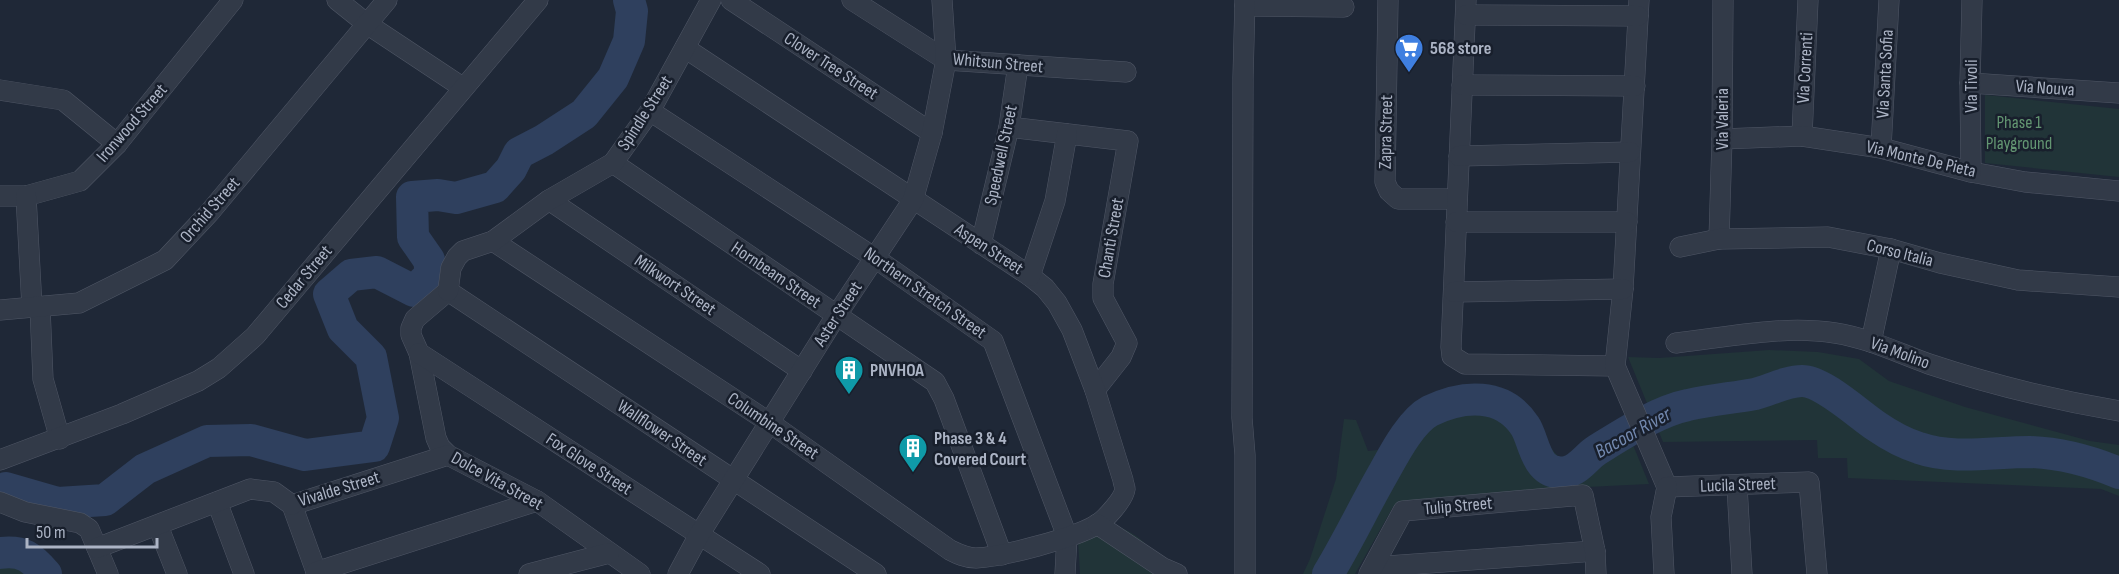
<svg xmlns="http://www.w3.org/2000/svg" width="2119" height="574" viewBox="0 0 2119 574" font-family="'Sofia Sans Condensed',sans-serif">
<rect width="100%" height="100%" fill="#1f2837"/>
<g fill="#213438">
<path d="M1985 95 2119 109V177L1985 163Z"/>
<path d="M1769 350 1818 352 1859 359 1889 381 1965 407 2090 441 2119 445V496L2101 489 1848 478 1847 458H1818L1817 440 1663 442 1628 357 1659 358Z"/>
<path d="M1474 389C1484 390 1498 389 1507 393 1535 404 1540 441 1561 459L1575 453 1622 418 1649 484 1587 487 1393 507 1355 574H1303L1310 559 1336 479 1344 419 1356 420 1368 451 1388 449 1413 403 1441 392Z"/>
<path d="M1110 523C1122 528 1139 535 1147 546 1155 558 1150 566 1164 574H1080L1078 540Z"/>
<path d="M0 549C22 550 44 553 56 574H0Z"/>
</g>
<g fill="none" stroke-linecap="round" stroke-linejoin="round">
<g stroke="#2f405e" stroke-width="32">
<path d="M0 490 6 488 58 503 105 500 145 469 207 441 251 440 305 455 374 446 383 418 371 357 343 329 329 294 351 275 377 272 414 291 431 274 429 260 413 237 412 197 438 195 456 198 495 187 511 169 519 153 544 140 584 114 613 78 629 41 632 11 629 0"/>
<path d="M0 553C23 550 31 557 46 574"/>
<path d="M1328 574C1348 541 1365 505 1384 472 1394 454 1411 421 1430 411 1463 395 1503 392 1525 426 1535 441 1535 477 1566 472 1579 470 1587 456 1597 450 1623 434 1658 411 1688 405 1710 400 1733 398 1755 394 1770 390 1787 381 1802 381 1823 381 1858 414 1876 426 1889 435 1903 443 1919 448 1954 460 1993 452 2030 452 2061 453 2090 461 2119 473"/>
</g>
<g stroke="#505766" stroke-width="21">
<g id="minor">
<path d="M337 0 367 24 462 87"/>
<path d="M731 0 932 133"/>
<path d="M852 0 946 60 1126 72"/>
<path d="M1388 0 1385 182 1389 191 1398 199H1457"/>
<path d="M1466 0 1451 347 1452 356 1465 364 1615 366"/>
<path d="M1639 0 1623 289 1615 366 1667 487"/>
<path d="M1245 6 1344 7"/>
<path d="M1466 15 1638 16"/>
<path d="M1970 83 2119 93"/>
<path d="M1462 85 1635 86"/>
<path d="M0 90 63 100 117 144"/>
<path d="M650 111 875 258 993 341 1067 536 1065 574"/>
<path d="M1009 127 1128 141 1103 284V298L1127 343 1121 357 1095 390"/>
<path d="M1802 136 1808 0"/>
<path d="M1722 139 1802 136 1881 148 1971 172 2025 182 2119 191"/>
<path d="M1881 148 1889 0"/>
<path d="M1459 156 1630 152"/>
<path d="M613 163 935 382 944 399 1002 555"/>
<path d="M1971 172 1970 83 1972 0"/>
<path d="M0 196H26L80 181 117 144 233 0"/>
<path d="M26 196 32 307"/>
<path d="M549 200 802 371"/>
<path d="M1456 222H1627"/>
<path d="M1719 239 1722 139 1723 0"/>
<path d="M493 241 770 423 950 550C958 554 966 558 976 558 1002 557 1074 538 1096 525 1105 520 1124 499 1125 489 1125 486 1123 483 1123 480L1095 390 1072 330 1057 303 1045 288 1030 276 685 48"/>
<path d="M981 244 1009 127 1018 65"/>
<path d="M1680 247 1719 239 1828 237 1891 249 1940 263 2018 280 2119 287"/>
<path d="M1030 276 1055 201 1067 134"/>
<path d="M448 291 876 574"/>
<path d="M448 291 415 319 411 328V335L419 353 436 438 440 447 448 455 537 501 640 574"/>
<path d="M448 291 451 268 457 257 463 251 493 241 549 200 613 163 650 111 711 0"/>
<path d="M1454 292 1623 289"/>
<path d="M40 307 43 379 60 439"/>
<path d="M0 310 79 303 165 260 209 213 387 0"/>
<path d="M1871 342 1891 249"/>
<path d="M1676 343C1728 337 1783 325 1835 333 1868 338 1898 353 1929 364 1992 385 2055 400 2119 411"/>
<path d="M419 353 760 574"/>
<path d="M0 460 122 414 198 381 219 368 255 336 538 0"/>
<path d="M1737 486 1742 574"/>
<path d="M1667 487 1809 482 1817 574"/>
<path d="M0 502 25 512 80 523 89 529 108 574"/>
<path d="M217 502 244 574"/>
<path d="M292 505 448 455"/>
<path d="M292 505 317 574"/>
<path d="M1097 524 1163 568 1177 574"/>
<path d="M158 526 177 574"/>
<path d="M97 548 250 489 274 492 292 505"/>
<path d="M1374 567 1595 551"/>
<path d="M316 572 537 501"/>
<path d="M529 574 609 553"/>
<path d="M678 574 699 535 836 316 913 200 932 133 946 60 942 0"/>
<path d="M1245 574V455L1242 418 1243 78 1245 0"/>
<path d="M1369 574 1403 511 1583 495 1595 551 1596 574"/>
<path d="M1664 574 1661 517 1667 487"/>
</g>
</g>
<use href="#minor" stroke="#323a48" stroke-width="20"/>
</g>
<defs>
<g id="supermarket-pin" transform="scale(1.5)"><path d="M0 17L-7.5 6A9.5 9.5 0 1 1 7.5 6Z" fill="#3f7fe0" stroke="#181f2c"/><path d="M-6-5.5h2.5l.6 2H6L4.5 2H-2.5L-4.4-4H-6ZM-1.5 3.2a1.3 1.3 0 1 0 .1 0ZM3 3.2a1.3 1.3 0 1 0 .1 0Z" fill="#fff"/></g>
<g id="building-pin" transform="scale(1.5)"><path d="M0 17L-7.5 6A9.5 9.5 0 1 1 7.5 6Z" fill="#0f9aa8" stroke="#181f2c"/><path d="M-4-6H4V6H1V3H-1V6H-4ZM-2.5-4.3h1.7v1.8h-1.7ZM.8-4.3h1.7v1.8H.8ZM-2.5-1h1.7V.8h-1.7ZM.8-1h1.7V.8H.8Z" fill="#fff"/></g>
</defs>
<g fill-rule="evenodd">
<use href="#supermarket-pin" x="1409" y="48"/>
<use href="#building-pin" x="849" y="370"/>
<use href="#building-pin" x="913" y="448"/>
</g>
<g text-anchor="middle" dominant-baseline="central" stroke-width="5" stroke-linejoin="round" paint-order="stroke">
<g font-size="18" font-weight="bold" fill="#acb4c5" stroke="#181f2c" text-anchor="start">
<text x="1430" y="48">568 store</text>
<text x="870" y="370">PNVHOA</text>
<text x="934" y="438">Phase 3 &amp; 4<tspan x="934" dy="21">Covered Court</tspan></text>
</g>
<g font-size="18" fill="#acb4c5" stroke="#181f2c">
<text transform="translate(998 63) rotate(5)">Whitsun Street</text>
<text transform="translate(831 66) rotate(33)">Clover Tree Street</text>
<text transform="translate(1805 68) rotate(-87)">Via Correnti</text>
<text transform="translate(1885 74) rotate(-87)">Via Santa Sofia</text>
<text transform="translate(1971 86) rotate(-90)">Via Tivoli</text>
<text transform="translate(2045 88) rotate(4)">Via Nouva</text>
<text transform="translate(645 113) rotate(-57)">Spindle Street</text>
<text transform="translate(1722 119) rotate(-90)">Via Valeria</text>
<text transform="translate(132 123) rotate(-49)">Ironwood Street</text>
<text transform="translate(1386 132) rotate(-89)">Zapra Street</text>
<text transform="translate(1001 155) rotate(-78)">Speedwell Street</text>
<text transform="translate(1921 159) rotate(13)">Via Monte De Pieta</text>
<text transform="translate(210 210) rotate(-49)">Orchid Street</text>
<text transform="translate(1111 238) rotate(-80)">Chanti Street</text>
<text transform="translate(989 249) rotate(33)">Aspen Street</text>
<text transform="translate(1900 253) rotate(14)">Corso Italia</text>
<text transform="translate(776 275) rotate(34)">Hornbeam Street</text>
<text transform="translate(304 277) rotate(-50)">Cedar Street</text>
<text transform="translate(675 285) rotate(34)">Milkwort Street</text>
<text transform="translate(925 293) rotate(35)">Northern Stretch Street</text>
<text transform="translate(838 314) rotate(-57)">Aster Street</text>
<text transform="translate(1900 353) rotate(20)">Via Molino</text>
<text transform="translate(773 426) rotate(34)">Columbine Street</text>
<text transform="translate(662 433) rotate(34)">Wallflower Street</text>
<text transform="translate(589 464) rotate(33)">Fox Glove Street</text>
<text transform="translate(497 481) rotate(29)">Dolce Vita Street</text>
<text transform="translate(1738 485) rotate(-2)">Lucila Street</text>
<text transform="translate(339 489) rotate(-17)">Vivalde Street</text>
<text transform="translate(1458 506) rotate(-5)">Tulip Street</text>
</g>
<g font-size="18" fill="#639672" stroke="#181f2c">
<text x="2019" y="122">Phase 1<tspan x="2019" dy="21">Playground</tspan></text>
</g>
<g font-size="20" font-style="italic" fill="#7389af" stroke="#181f2c">
<text transform="translate(1633 433) rotate(-29)">Bacoor River</text>
</g>
</g>
<path d="M27 538v9h130v-9" fill="none" stroke="#acb4c5" stroke-width="3"/>
<text x="36" y="538" font-size="18" fill="#acb4c5" stroke="#181f2c" stroke-width="4.5" paint-order="stroke">50 m</text>
</svg>
